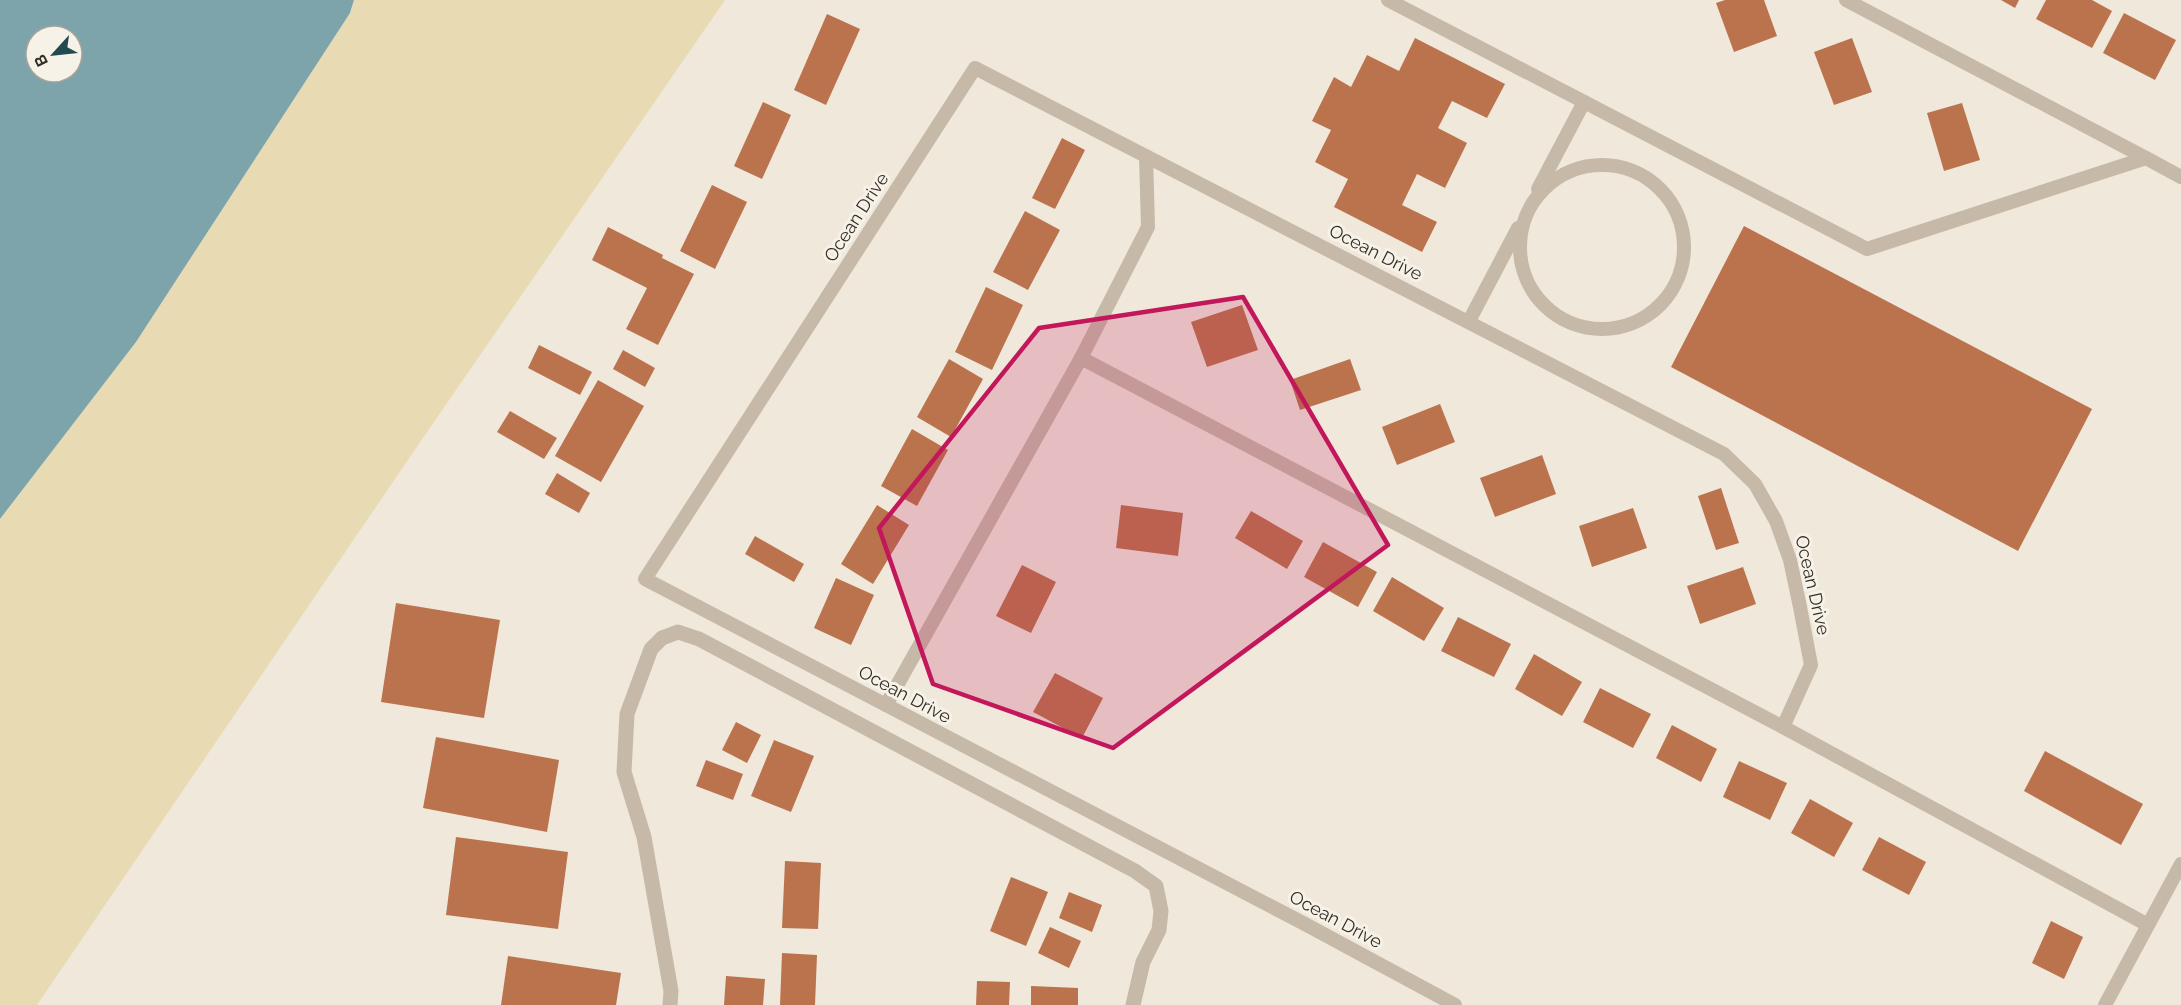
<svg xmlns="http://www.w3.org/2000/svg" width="2181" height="1005" viewBox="0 0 2181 1005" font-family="Raleway,sans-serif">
<rect width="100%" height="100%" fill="#efe8db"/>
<path fill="#e8dbb4" d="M354 0H725L414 451 37 1005H0V519L136 342 350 13Z"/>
<path fill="#7da4aa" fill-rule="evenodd" d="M0 0H354L350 13 136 342 0 519ZM36 36H72V72H36Z"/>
<g fill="#bb734e">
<path d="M1725 0H1764L1777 36 1734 52 1716 3Z"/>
<path d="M2001 0H2019L2015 8Z"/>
<path d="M2046 0H2092L2112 11 2092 48 2036 19Z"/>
<path d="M2124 13 2176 40 2155 80 2103 53Z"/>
<path d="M827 14 860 29 826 105 794 90Z"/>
<path d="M1415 38 1505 84 1487 118 1452 101 1438 128 1467 143 1445 188 1417 174 1402 205 1437 222 1422 252 1334 207 1348 179 1315 162 1331 130 1312 121 1334 77 1351 87 1367 55 1399 71Z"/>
<path d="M1852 38 1872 92 1834 105 1814 52Z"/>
<path d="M763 102 791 115 762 179 734 166Z"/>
<path d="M1962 103 1980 160 1944 171 1927 113Z"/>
<path d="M1062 138 1085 150 1055 209 1032 198Z"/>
<path d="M712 185 747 202 715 269 680 251Z"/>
<path d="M1025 211 1060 230 1028 290 993 272Z"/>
<path d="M1744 226 2092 409 2018 551 1671 367Z"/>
<path d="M608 227 663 255 662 258 694 274 658 345 626 329 647 288 592 260Z"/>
<path d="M986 287 1023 305 992 370 955 352Z"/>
<path d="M1242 305 1258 350 1207 367 1191 322Z"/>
<path d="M539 345 592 372 580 395 528 368Z"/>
<path d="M623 350 655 368 645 387 613 369Z"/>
<path d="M949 359 983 379 951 437 917 417Z"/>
<path d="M1350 359 1361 390 1300 410 1290 380Z"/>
<path d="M598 380 644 406 601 482 555 456Z"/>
<path d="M1440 404 1455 442 1397 465 1382 427Z"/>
<path d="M510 411 557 438 544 459 497 432Z"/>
<path d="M912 429 948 450 917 506 881 486Z"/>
<path d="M1542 455 1556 494 1495 517 1480 478Z"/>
<path d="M557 473 590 493 579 513 545 494Z"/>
<path d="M1721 488 1739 543 1716 550 1698 496Z"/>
<path d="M877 505 909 525 873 584 841 564Z"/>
<path d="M1121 505 1183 513 1178 556 1116 548Z"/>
<path d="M1633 508 1647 548 1592 567 1579 526Z"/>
<path d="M1251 511 1303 541 1287 569 1235 538Z"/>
<path d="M755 536 804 564 794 582 745 554Z"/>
<path d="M1323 542 1377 572 1358 607 1304 577Z"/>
<path d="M1022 565 1056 582 1031 633 996 616Z"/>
<path d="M1743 567 1756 604 1700 624 1687 586Z"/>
<path d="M1392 577 1444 608 1424 641 1373 611Z"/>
<path d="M836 578 874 595 851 645 814 628Z"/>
<path d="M396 603 500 620 484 718 381 702Z"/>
<path d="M1458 617 1511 644 1494 677 1441 651Z"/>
<path d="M1534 654 1582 682 1562 716 1515 689Z"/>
<path d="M1055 673 1103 698 1082 738 1033 712Z"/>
<path d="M1600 688 1651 714 1633 748 1583 722Z"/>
<path d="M736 722 761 735 747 763 722 750Z"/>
<path d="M1672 725 1717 749 1701 782 1656 758Z"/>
<path d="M436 737 559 760 547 832 423 808Z"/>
<path d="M774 740 814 756 791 812 751 796Z"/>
<path d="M2045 751 2143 804 2121 845 2024 791Z"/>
<path d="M706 760 743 774 733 800 696 786Z"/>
<path d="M1739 761 1787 783 1770 820 1723 797Z"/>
<path d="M1810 799 1853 823 1834 857 1791 833Z"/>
<path d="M456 837 568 852 558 929 446 915Z"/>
<path d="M1879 837 1926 862 1909 895 1862 870Z"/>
<path d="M785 861 821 863 818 929 782 928Z"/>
<path d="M1011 877 1048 892 1026 946 990 931Z"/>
<path d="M1069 892 1102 905 1092 932 1059 918Z"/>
<path d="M2051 921 2083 937 2064 979 2032 963Z"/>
<path d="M1050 927 1081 941 1069 968 1038 953Z"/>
<path d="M782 953 817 955 815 1005H780Z"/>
<path d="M508 956 621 973 616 1005H501Z"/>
<path d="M726 976 765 979 763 1005H724Z"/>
<path d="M977 981 1010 982 1009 1005H976Z"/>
<path d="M1031 986 1078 988V1005H1031Z"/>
</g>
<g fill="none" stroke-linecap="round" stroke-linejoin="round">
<g stroke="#c6b9a8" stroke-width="14">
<path d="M1388 0 1867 249 2146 158 2181 177"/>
<path d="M1846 0 2146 158"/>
<circle cx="1602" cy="247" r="82"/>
<path d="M1538 189 1584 102"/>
<path d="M1469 321 1518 228"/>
<path d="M1081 358 1783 727 2148 925"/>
<path d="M886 705 1081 358 1148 227 1146 156"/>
<path d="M1455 1005 1303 923 645 579 975 68 1724 454 1755 484 1776 521 1790 560 1800 607 1811 665 1783 727"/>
<path d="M2105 1005 2181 864"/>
</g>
<path stroke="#c6b9a8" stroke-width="15" d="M670 1005 671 991 644 837 624 772 627 714 651 649 662 638 678 632 699 639 1135 871 1156 886 1161 911 1159 930 1143 962 1133 1005"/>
</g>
<path fill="#c2185b" fill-opacity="0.2" stroke="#c2185b" stroke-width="4.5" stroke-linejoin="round" d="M1243 297 1388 545 1113 748 933 684 879 528 1039 328Z"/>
<g text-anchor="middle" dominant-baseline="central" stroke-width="6" stroke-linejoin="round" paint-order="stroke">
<g font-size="18" fill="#342d28" stroke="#f7f2e7">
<text transform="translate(856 217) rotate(-57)">Ocean Drive</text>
<text transform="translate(1376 252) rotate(27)">Ocean Drive</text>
<text transform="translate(1813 585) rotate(77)">Ocean Drive</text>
<text transform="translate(905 694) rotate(28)">Ocean Drive</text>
<text transform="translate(1336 919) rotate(28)">Ocean Drive</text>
</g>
</g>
<g transform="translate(54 54) rotate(243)"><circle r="28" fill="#f7f2e7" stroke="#a9a39b" stroke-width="1.5"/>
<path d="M0-4.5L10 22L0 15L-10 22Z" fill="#214a51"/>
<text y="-9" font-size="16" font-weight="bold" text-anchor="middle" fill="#342d28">B</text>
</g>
</svg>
